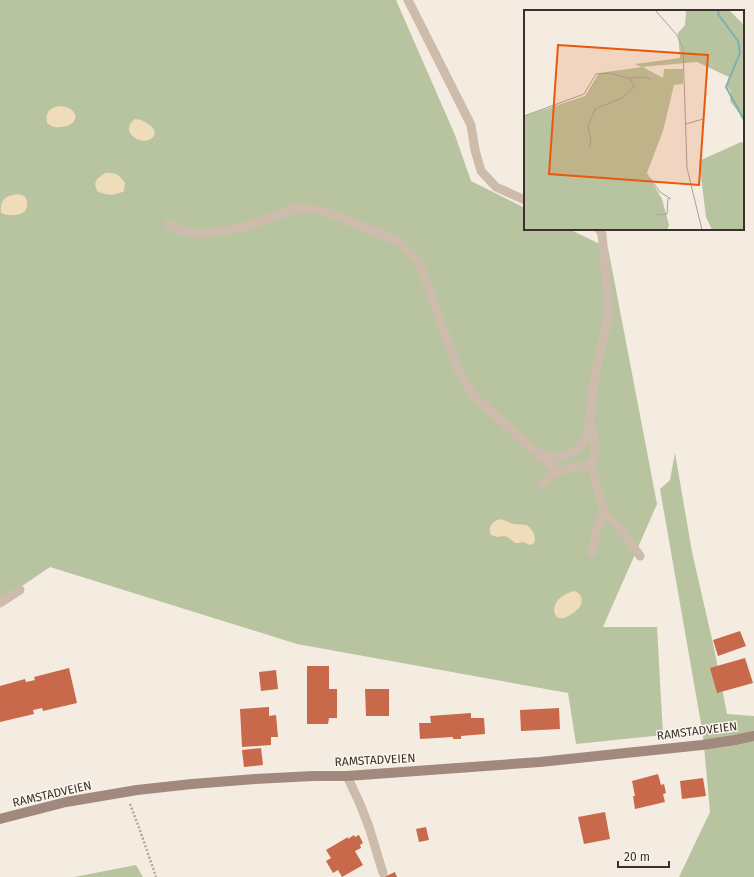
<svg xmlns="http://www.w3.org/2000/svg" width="754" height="877" viewBox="0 0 754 877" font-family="'Fira Sans',sans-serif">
<rect width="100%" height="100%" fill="#f4ebe1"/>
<g fill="#b8c4a0">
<path d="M0 0H396L455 135 471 181 525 208V229H569L608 248 657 504 603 627H657L663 735 576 744 568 693 297 644 50 567 0 601Z"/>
<path d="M675 453 692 552 714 648 727 714 754 716V877H679L710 812 703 735 660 489 670 480Z"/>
<path d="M136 865 143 877H74Z"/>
</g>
<g fill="#efdcb8">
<path d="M59 106C81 107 81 127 59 127 54 128 51 126 47 123 45 113 49 108 59 106Z"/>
<path d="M135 119C143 119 162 130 152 138 141 147 118 131 135 119Z"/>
<path d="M105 173C115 172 120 175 125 183L124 191C117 195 105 196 97 191L95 184 97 179Z"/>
<path d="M18 194C19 195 23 195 24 196 28 199 28 207 25 211 21 216 6 216 1 213 0 198 6 196 18 194Z"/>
<path d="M501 519 513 524 527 525C532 530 537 535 534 543L530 545 523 542 519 543H515L508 537 504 536 498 537 491 535C487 526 493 521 501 519Z"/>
<path d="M574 591C582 593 584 601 579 608 576 611 568 617 563 618 554 620 552 609 556 603 559 597 567 593 574 591Z"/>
</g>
<g fill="#c8694b">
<path d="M740 631 746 646 718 656 713 640Z"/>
<path d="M745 658 753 683 717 693 710 668Z"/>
<path d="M307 666H329V689H337V718H329L328 724H307Z"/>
<path d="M69 668 77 703 43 711 42 708 33 710 34 714 0 722V686L25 679 26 682 35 680 34 677Z"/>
<path d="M276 670 278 689 261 691 259 672Z"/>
<path d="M365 689H389V716H366Z"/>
<path d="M269 707V716L276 715 278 737H271V745L242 747 240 709Z"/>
<path d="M559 708 560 729 521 731 520 710Z"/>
<path d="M471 713V718H484L485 734 461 736V739H453V737L420 739 419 723H431L430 716Z"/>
<path d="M261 748 263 765 244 767 242 750Z"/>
<path d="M658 774 661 785 664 784 666 793 663 794 665 802 635 809 633 796H635L632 781Z"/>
<path d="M703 778 706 796 682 799 680 781Z"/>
<path d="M605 812 610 839 584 844 578 817Z"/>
<path d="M426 827 429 840 419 842 416 829Z"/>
<path d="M354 835 355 837 359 835 363 843 360 845 361 848 355 851 363 865 342 877 338 870 333 873 326 861 331 858 326 850 348 837V839Z"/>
<path d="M395 872 397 877H384Z"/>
</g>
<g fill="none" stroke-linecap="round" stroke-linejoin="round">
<path stroke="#b9a596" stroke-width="2.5" stroke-dasharray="2 2" stroke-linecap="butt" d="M130 804 141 833 156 877"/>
<g stroke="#cdbbac" stroke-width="9">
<path d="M408 0 471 125 475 150 481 171 496 187 525 200"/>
<path d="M168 224 185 232 202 234 241 228 298 208 324 211 398 241 419 262 460 374 473 395 534 451 556 458 576 451 588 435 594 381 609 312 602 234 599 229"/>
<path d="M538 455 559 472"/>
<path d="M588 466 592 468 604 513 598 525 592 552"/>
<path d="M541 484C548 479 556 471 565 469 580 465 596 471 595 447 595 440 592 433 591 426"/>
<path d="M604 513 618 526 640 556"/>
<path d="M0 603 20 590"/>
<path d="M347 776 360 804 369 827 383 873"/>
</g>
<path stroke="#a18a7d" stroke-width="10" d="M0 819 66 802 137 790 192 784 255 779 313 776H347L540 762 702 745 735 740 754 736"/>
</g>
<g text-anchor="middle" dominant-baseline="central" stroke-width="3" stroke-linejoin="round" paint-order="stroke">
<g font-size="12" fill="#3b302b" stroke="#fbf5ee">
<text transform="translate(697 731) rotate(-7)">RAMSTADVEIEN</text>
<text transform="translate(375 760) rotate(-3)">RAMSTADVEIEN</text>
<text transform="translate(52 794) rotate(-13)">RAMSTADVEIEN</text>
</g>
</g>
<g transform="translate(524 10)">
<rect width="220" height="220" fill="#f4ebe1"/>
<path d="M162 0H205L218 13 220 18V109L206 91 207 82 203 76 207 68 173 52 117 57 111 54 156 48 154 23 161 15ZM119 57 139 68 140 59H159V74L150 75 139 121 123 163 138 189 145 215 143 220H0V106L61 86 75 63ZM217 132 220 133V220H188L182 207 175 151Z" fill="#b8c4a0"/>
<path fill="none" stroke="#7fb0b2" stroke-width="2" d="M195 0 194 4 214 31 216 43 202 77 220 110"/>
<path fill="none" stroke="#aaa098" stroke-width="1" d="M131 0 153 25 159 38 163 158 178 220M105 68 120 67 127 69M0 106 60 84 72 64 86 63 106 69 110 74 109 78 98 88 71 99 64 116 67 132 65 138M162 114 179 109M126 168 136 182 147 189M133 205 143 204 144 188"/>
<path fill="#e8590c" fill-opacity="0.15" stroke="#e8590c" stroke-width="2" d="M34 35 184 45 175 175 25 164Z"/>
<rect width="220" height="220" fill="none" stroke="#3b302b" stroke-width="2"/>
</g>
<path d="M618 861v6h51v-6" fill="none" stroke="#3b302b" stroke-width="2"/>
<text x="624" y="861" font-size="12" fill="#3b302b" stroke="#fbf5ee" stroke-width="3" paint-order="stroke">20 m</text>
</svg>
